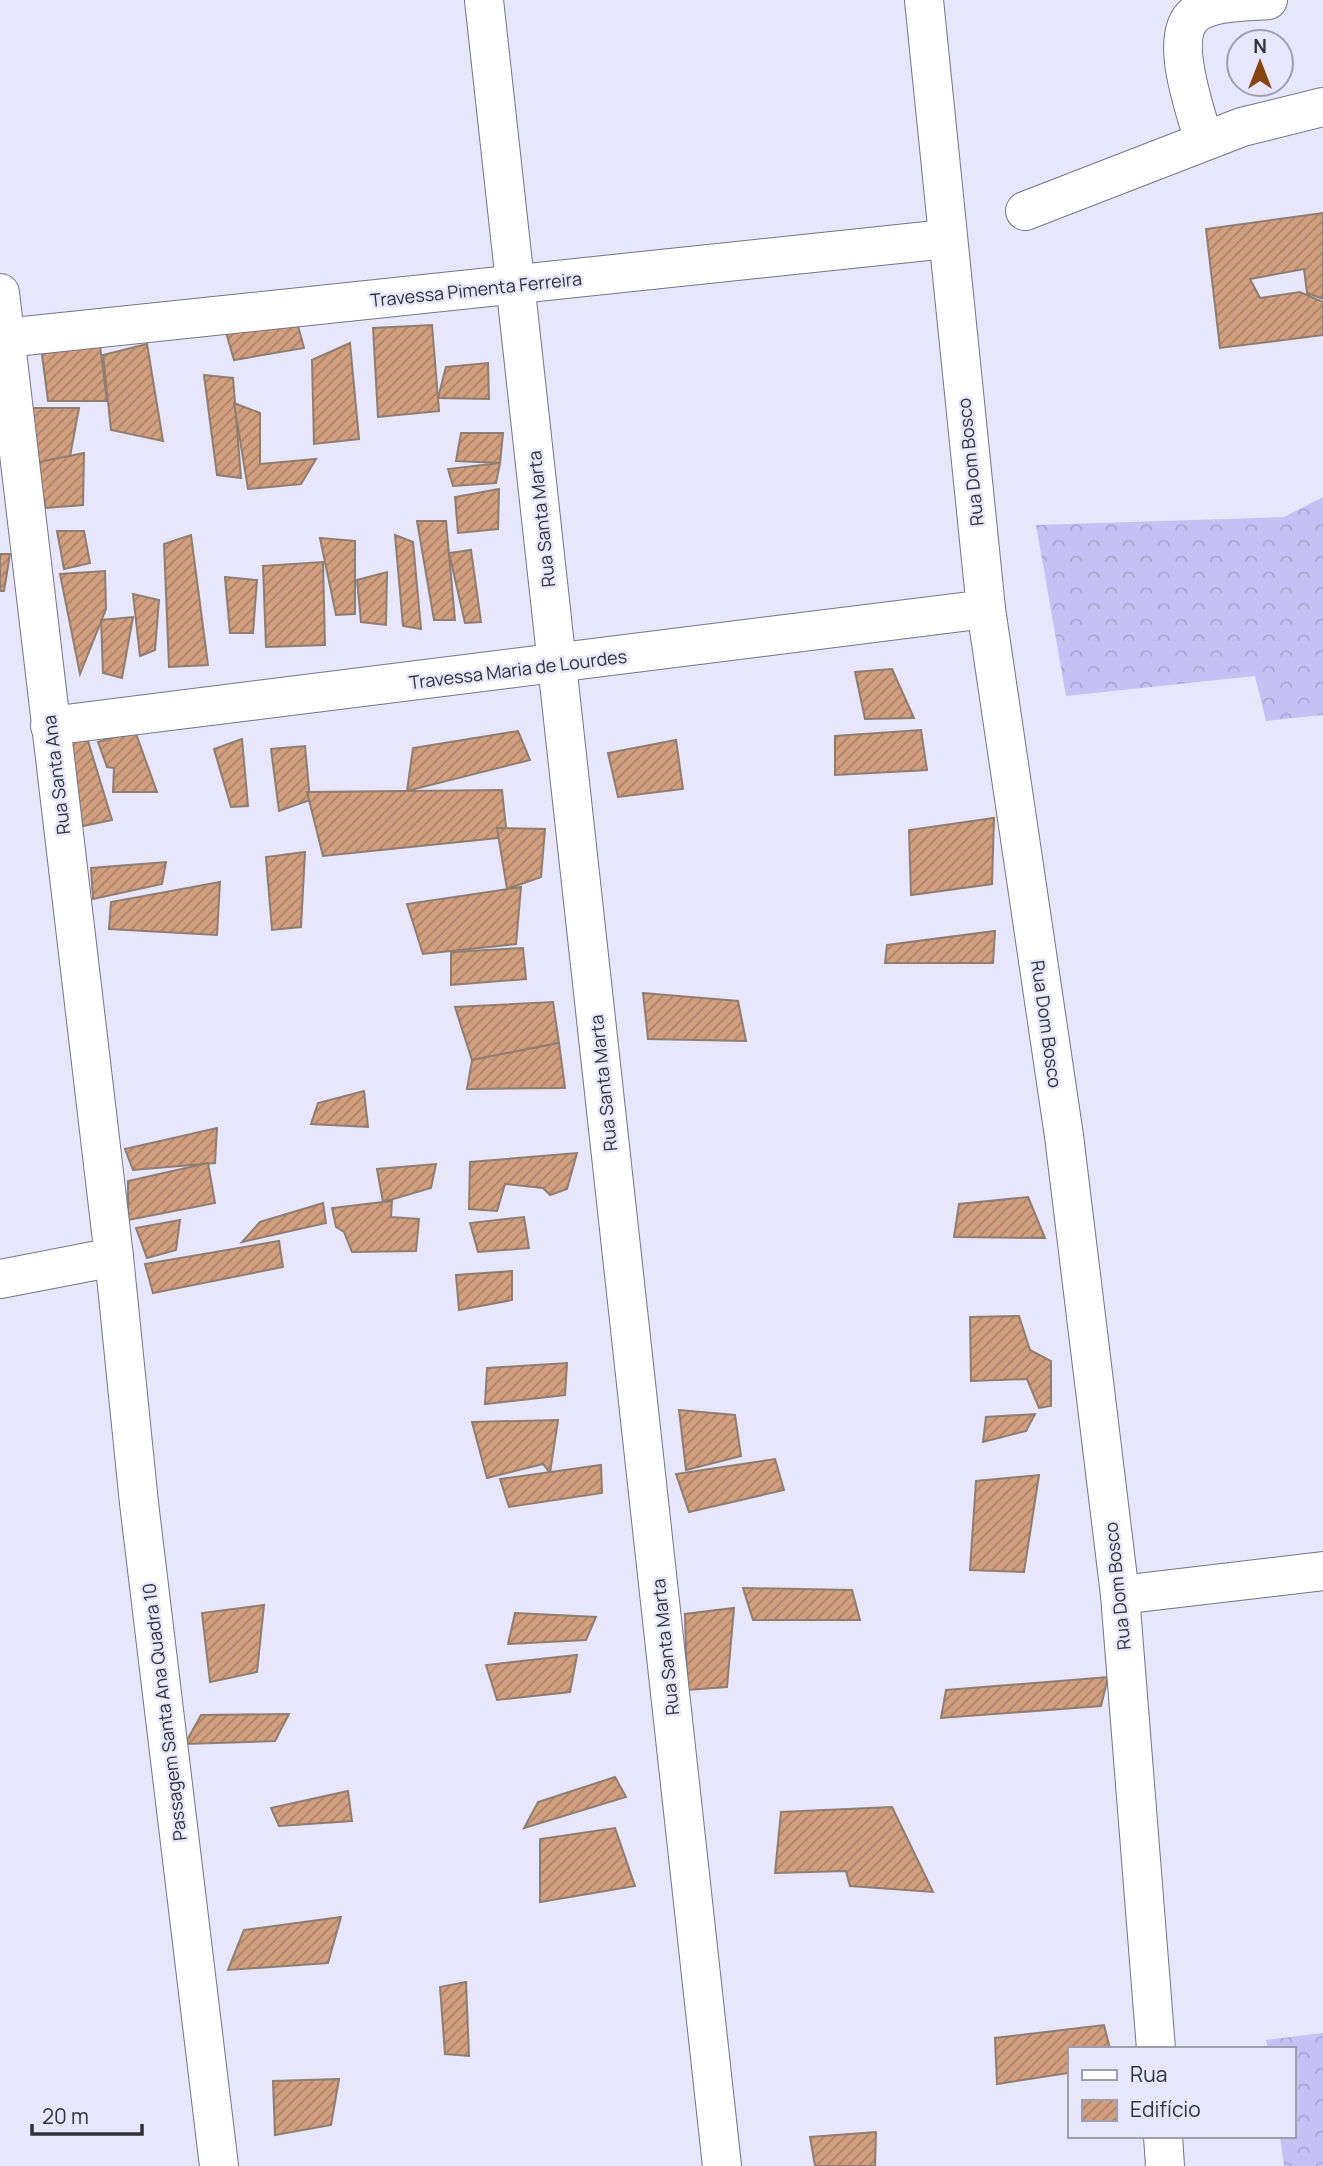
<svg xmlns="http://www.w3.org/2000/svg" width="1323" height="2166" viewBox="0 0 1323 2166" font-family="Manrope,sans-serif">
<defs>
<pattern id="forest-crowns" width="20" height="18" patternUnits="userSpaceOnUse" patternTransform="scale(1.75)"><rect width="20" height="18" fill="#c5c1f4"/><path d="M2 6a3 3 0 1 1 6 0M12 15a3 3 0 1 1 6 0" fill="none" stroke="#aaa6d2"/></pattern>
<pattern id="building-hatch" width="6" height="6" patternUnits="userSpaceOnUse" patternTransform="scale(1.75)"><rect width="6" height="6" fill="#d29f7f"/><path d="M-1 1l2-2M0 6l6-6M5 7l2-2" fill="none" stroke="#ab8269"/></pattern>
</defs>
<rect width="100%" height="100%" fill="#e7e6fb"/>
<g fill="url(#forest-crowns)">
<path d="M1323 497V715L1266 721 1255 676 1066 696 1036 525 1284 517Z"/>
<path d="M1323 2033V2166H1284L1280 2136H1293V2049H1268L1266 2040Z"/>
</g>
<g fill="url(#building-hatch)" stroke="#8f7d72" stroke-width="2">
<path d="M1323 213V299L1307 293 1304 269 1250 279 1260 298 1300 292 1323 302V335L1220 348 1206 229Z"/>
<path d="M293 308 304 348 234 360 223 322Z"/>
<path d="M432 325 439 411 378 417 373 328Z"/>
<path d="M99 338 107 401H48L41 347Z"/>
<path d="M350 343 359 439 314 444 312 360Z"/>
<path d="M147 344 163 441 111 430 103 355Z"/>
<path d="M488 363 489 399 438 398 446 367Z"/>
<path d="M204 375 233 378 241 478 217 475Z"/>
<path d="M234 403 260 413V464L316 459 301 484 248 489Z"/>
<path d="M33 408H79L69 462 34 463Z"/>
<path d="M461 433H503L500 463 456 461Z"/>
<path d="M84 453 83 505 46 508 34 463Z"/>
<path d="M500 463 496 483 453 486 448 469Z"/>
<path d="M499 489 498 529 458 533 455 497Z"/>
<path d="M417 521H446L455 620H434Z"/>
<path d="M57 531H84L90 563 64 569Z"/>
<path d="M191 535 208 665 169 667 164 544Z"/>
<path d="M395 535 413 542 421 629 403 626Z"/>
<path d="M320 538 355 541V614L336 615Z"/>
<path d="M471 550 481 622 465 623 449 553Z"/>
<path d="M0 554H10L4 591H0Z"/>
<path d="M323 562 325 645 266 647 263 566Z"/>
<path d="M105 571 106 609 80 674 60 574Z"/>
<path d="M387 572 386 625 361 622 357 580Z"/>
<path d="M225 577 257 580 253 633H230Z"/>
<path d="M133 594 159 600 155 650 140 656Z"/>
<path d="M133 617 122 678 103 673 101 620Z"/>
<path d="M892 669 914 718 865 719 855 672Z"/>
<path d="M921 730 927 770 835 775V736Z"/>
<path d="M135 731 157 792H113L114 768 107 767 98 742Z"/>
<path d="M518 731 530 760 407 791 413 748Z"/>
<path d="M61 737 88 741 112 820 83 826Z"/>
<path d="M242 739 248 806 231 807 214 749Z"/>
<path d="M676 740 683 789 618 797 608 753Z"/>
<path d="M305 746 310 800 279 811 271 749Z"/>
<path d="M502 790 507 837 323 856 307 792Z"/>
<path d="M994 818 992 884 911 895 909 830Z"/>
<path d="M497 828 545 829 541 877 507 889Z"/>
<path d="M305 852 301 927 272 930 266 857Z"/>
<path d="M166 862 162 884 93 899 91 868Z"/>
<path d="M220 882 217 935 109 929 111 902Z"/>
<path d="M521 887 516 944 423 954 407 904Z"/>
<path d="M995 931 993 963H885L887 945Z"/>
<path d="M523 948 526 979 451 985V952Z"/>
<path d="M643 993 738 1001 746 1041 648 1039Z"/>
<path d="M553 1002 559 1043 472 1060 455 1007Z"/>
<path d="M559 1043 565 1088 467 1089 472 1060Z"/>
<path d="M364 1091 368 1127 311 1124 318 1103Z"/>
<path d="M217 1128 215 1163 133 1170 125 1149Z"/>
<path d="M577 1153 567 1189 550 1195 543 1188 505 1184 497 1211 469 1209 470 1162Z"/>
<path d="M208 1163 215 1203 128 1220V1181Z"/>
<path d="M436 1164 431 1188 383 1202 377 1169Z"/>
<path d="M1028 1197 1045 1238 954 1237 959 1204Z"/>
<path d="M392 1201 391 1217 419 1219 416 1251 352 1252 344 1232 336 1227 332 1208Z"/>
<path d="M323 1203 326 1223 242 1242 260 1222Z"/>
<path d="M524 1217 529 1248 478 1252 470 1223Z"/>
<path d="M180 1220 176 1250 147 1258 136 1228Z"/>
<path d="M279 1241 283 1267 153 1293 145 1264Z"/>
<path d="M512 1271V1300L459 1310 456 1275Z"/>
<path d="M1019 1316 1030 1350 1051 1361V1406L1039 1408 1027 1379 971 1381 970 1317Z"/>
<path d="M567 1363 565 1395 485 1404 487 1368Z"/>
<path d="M679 1410 735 1415 741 1456 686 1470Z"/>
<path d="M1035 1414 1026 1431 983 1442 986 1417Z"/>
<path d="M558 1420 550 1473 543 1464 487 1478 472 1422Z"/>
<path d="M775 1459 784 1490 689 1512 676 1474Z"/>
<path d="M601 1465 602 1493 509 1507 500 1479Z"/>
<path d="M1039 1475 1024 1572 970 1570 976 1481Z"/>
<path d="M743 1588 852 1590 860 1620H753Z"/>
<path d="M264 1605 257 1672 210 1682 202 1613Z"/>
<path d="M734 1608 727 1687 687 1690 685 1614Z"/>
<path d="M515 1613 596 1617 586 1640 508 1644Z"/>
<path d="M577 1655 570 1692 497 1700 486 1665Z"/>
<path d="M1108 1677 1101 1706 941 1718 946 1690Z"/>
<path d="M289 1714 275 1741 185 1744 201 1715Z"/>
<path d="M615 1777 626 1797 524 1828 538 1802Z"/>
<path d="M348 1791 352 1821 279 1826 271 1808Z"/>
<path d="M892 1807 933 1892 850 1886 846 1871 775 1873 781 1812Z"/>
<path d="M615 1828 635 1886 540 1902V1839Z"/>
<path d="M341 1917 328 1963 228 1970 244 1930Z"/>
<path d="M466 1982 469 2056 445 2054 440 1987Z"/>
<path d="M1104 2025 1110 2049H1069V2073L997 2084 995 2038Z"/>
<path d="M339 2079 331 2125 275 2135 273 2081Z"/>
<path d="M876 2132 875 2166H815L810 2137Z"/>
</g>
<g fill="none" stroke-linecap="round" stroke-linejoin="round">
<g stroke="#757486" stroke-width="40">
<g id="minor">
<path d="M484 0 722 2166"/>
<path d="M924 0 986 609 1064 1136 1120 1595 1156 2049"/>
<path d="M1204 141C1196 112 1165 32 1198 12 1216 1 1247 2 1268 0"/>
<path d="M1025 211 1242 127 1323 107"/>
<path d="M0 293 114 1257 139 1503 219 2166"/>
<path d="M5 338 946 239"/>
<path d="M50 726 986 609"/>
<path d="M0 1279 114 1257"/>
<path d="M1120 1595 1323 1571"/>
<path d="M1163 2136 1165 2166"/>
</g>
</g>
<use href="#minor" stroke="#fff" stroke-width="38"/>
</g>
<g text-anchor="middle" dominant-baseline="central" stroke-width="5" stroke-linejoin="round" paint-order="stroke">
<g font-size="18" fill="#323139" stroke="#e7e6fb">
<text transform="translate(476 289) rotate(-6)">Travessa Pimenta Ferreira</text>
<text transform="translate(970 462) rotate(-96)">Rua Dom Bosco</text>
<text transform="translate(541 519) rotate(-96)">Rua Santa Marta</text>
<text transform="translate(518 669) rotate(-7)">Travessa Maria de Lourdes</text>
<text transform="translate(56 775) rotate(-97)">Rua Santa Ana</text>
<text transform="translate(1047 1024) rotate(82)">Rua Dom Bosco</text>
<text transform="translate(603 1083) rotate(-96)">Rua Santa Marta</text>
<text transform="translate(1117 1586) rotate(-96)">Rua Dom Bosco</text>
<text transform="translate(665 1647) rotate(-96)">Rua Santa Marta</text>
<text transform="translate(164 1712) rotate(-97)">Passagem Santa Ana Quadra 10</text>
</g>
</g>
<rect x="1068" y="2047" width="228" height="91" fill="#e7e6fb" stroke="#9f9ead" stroke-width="2"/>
<rect x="1082" y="2070" width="35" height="10" fill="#ffffff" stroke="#9f9ead" stroke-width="2"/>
<text x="1130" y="2082" font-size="21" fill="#323139">Rua</text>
<rect x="1082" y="2100" width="35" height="21" fill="url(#building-hatch)" stroke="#9f9ead" stroke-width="2"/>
<text x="1130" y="2117" font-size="21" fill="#323139">Edifício</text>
<g transform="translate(1260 63)"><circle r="33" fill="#e7e6fb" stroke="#9f9ead" stroke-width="2"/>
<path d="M0-5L12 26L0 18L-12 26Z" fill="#864410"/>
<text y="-10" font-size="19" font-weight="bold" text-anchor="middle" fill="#323139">N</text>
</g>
<path d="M32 2124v10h110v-10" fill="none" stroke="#323139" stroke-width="3.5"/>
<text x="42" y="2124" font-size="21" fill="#323139" stroke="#e7e6fb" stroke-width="5" paint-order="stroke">20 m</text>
</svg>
